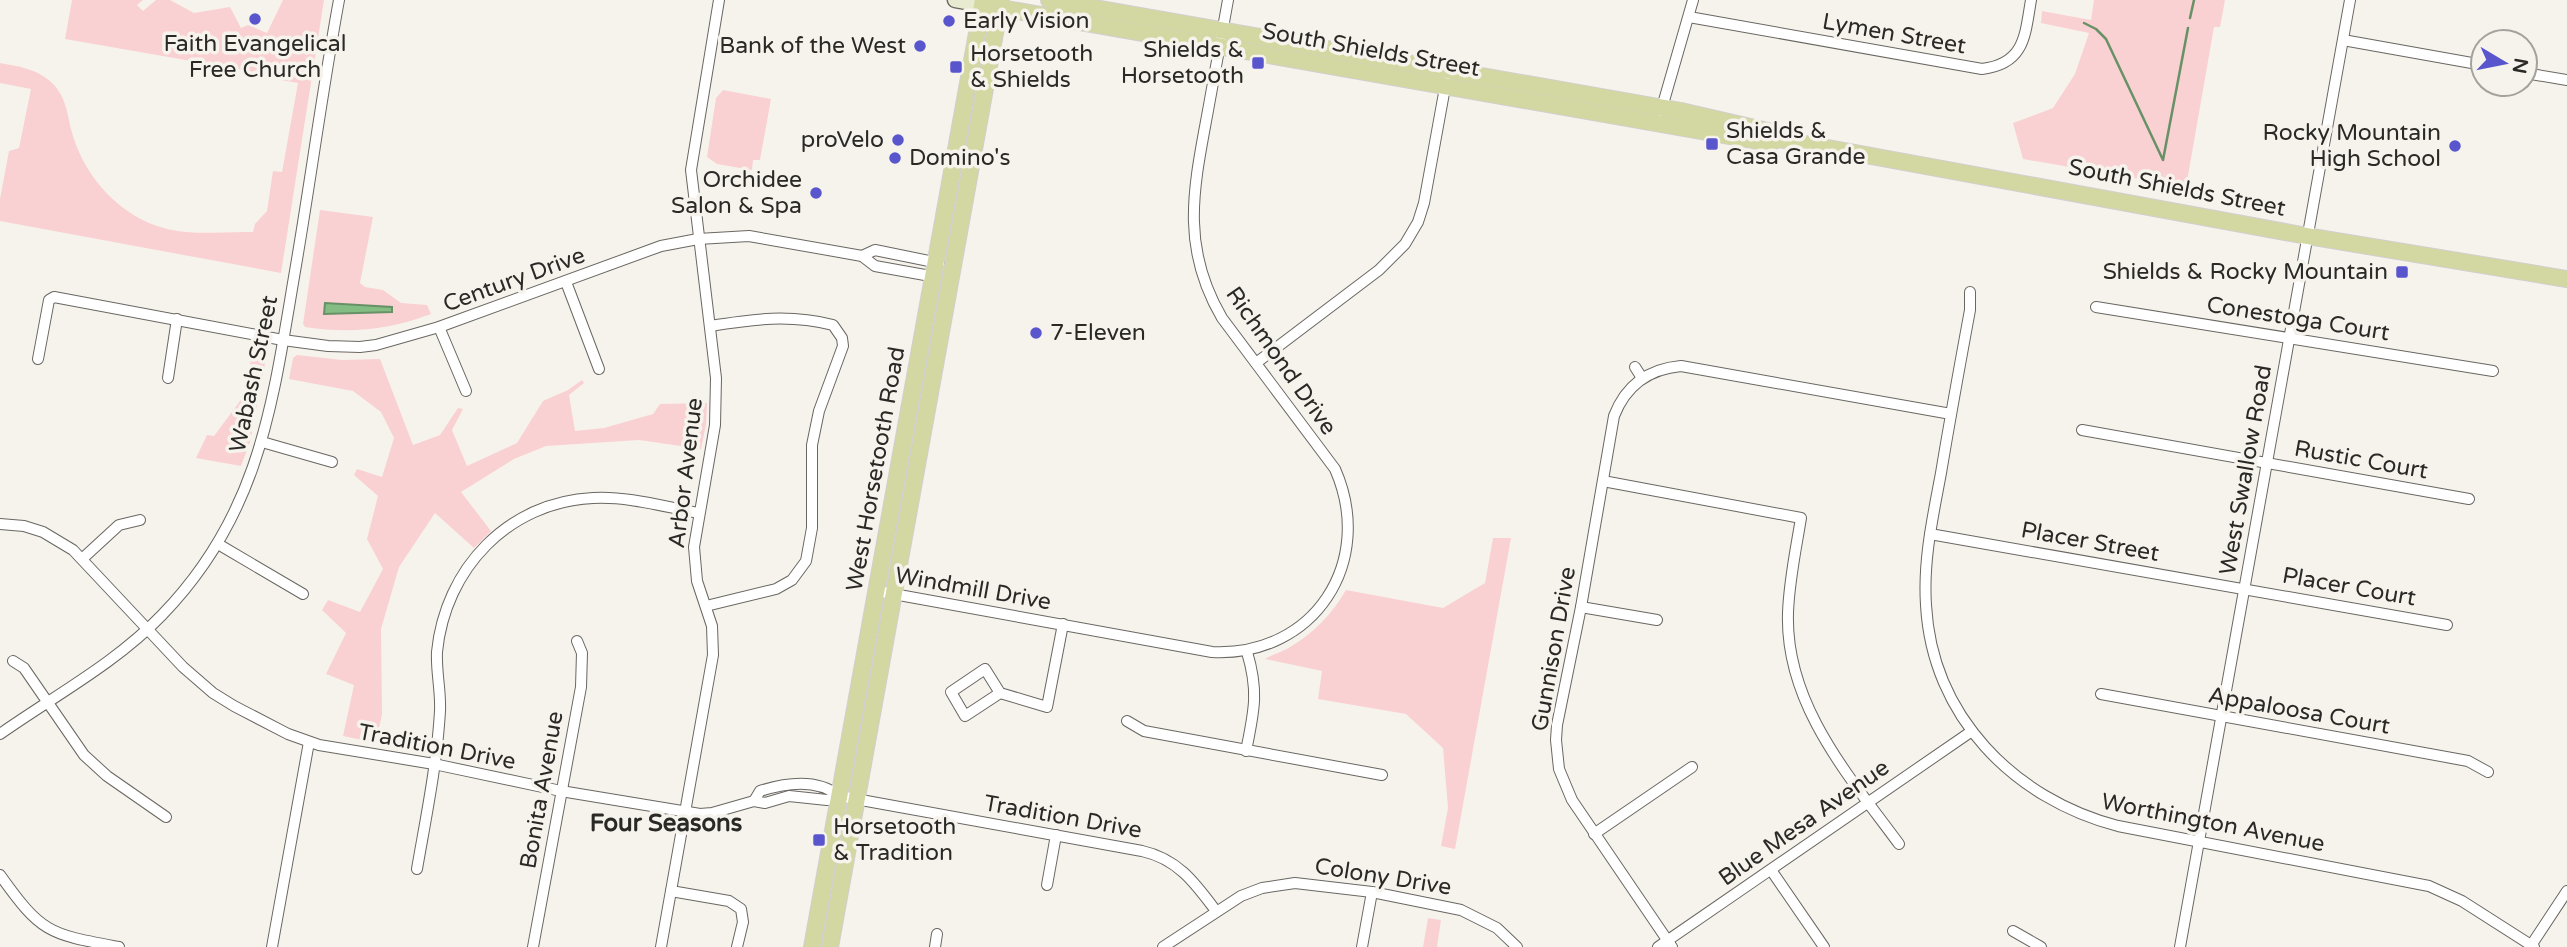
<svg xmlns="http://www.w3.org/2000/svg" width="2567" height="947" viewBox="0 0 2567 947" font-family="'Varela Round',sans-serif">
<rect width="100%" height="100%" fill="#f6f3ed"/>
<g fill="#fad1d2">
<path d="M72 0H143L137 5 143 11 156 0H170L194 13 230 7 241 28 248 25 267 33 283 0H324L281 273 0 221V199L9 151 19 148 31 89 0 83V63C18 66 36 69 50 81 65 94 67 111 71 129 82 172 114 211 157 226 189 237 220 231 253 232L255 224 267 211 273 171 282 172 298 83 251 75 243 70 65 39Z"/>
<path d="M2094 0H2225L2220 27H2214L2186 187 2023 159 2013 123 2053 108 2075 74 2089 33 2041 23 2042 11 2091 20Z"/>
<path d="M723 90 771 99 760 160H753L752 170 717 164 707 157 716 98Z"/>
<path d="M320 210 373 217 360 283 365 287 383 290 401 303 427 305 431 314C389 330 349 334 305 327L303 324Z"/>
<path d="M253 345 265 348 267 353 250 442 241 466 196 458 207 435 214 436 246 393Z"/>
<path d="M297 355 342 360 380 359 413 445 440 435 458 408 463 409 452 430 467 466 517 443 543 401 568 390 582 380 584 383 569 395 575 431 604 428 653 414 660 404 707 403 706 424 701 449 639 440 546 446 514 459 461 492 491 531 474 548 435 513 399 567 381 629 382 714 376 743 343 736 354 685 326 674 346 633 322 610 328 600 360 612 383 569 367 539 378 496 354 475 357 469 382 477 394 438 381 412 353 391 289 379 293 358Z"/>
<path d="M1493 538H1511L1455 849 1441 846 1448 808 1443 748 1406 714 1318 699 1322 671 1265 659C1273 654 1282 652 1290 647 1313 634 1333 613 1346 590L1443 608 1485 583Z"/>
<path d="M1428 918 1441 920 1437 947H1423Z"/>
</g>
<path fill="#83bd83" stroke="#689167" stroke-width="2" d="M325 303 392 307V312L324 314Z"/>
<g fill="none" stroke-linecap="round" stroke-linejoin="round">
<g stroke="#689167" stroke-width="2.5">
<path d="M2190 18 2194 0"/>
<path d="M2084 23 2096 29 2106 39 2163 160 2188 28"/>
</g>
<g stroke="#6a6762" stroke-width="12">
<g id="minor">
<path d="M1689 17 1982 69C2025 64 2025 35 2031 0"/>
<path d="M2343 40 2483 65"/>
<path d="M2525 73 2567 80"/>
<path d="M1661 111 1693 0"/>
<path d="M862 256 875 250 939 263"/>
<path d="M566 282 599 369"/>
<path d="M1970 292V310C1960 364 1950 419 1941 473 1933 516 1923 560 1926 605 1932 716 2014 799 2118 826L2429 886 2462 901 2534 947"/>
<path d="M2096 307 2493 371"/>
<path d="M439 327 466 391"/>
<path d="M38 359 49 300 54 297 283 340 328 346 360 347 376 345 439 327 661 246 698 239 749 236 862 256 875 266 936 277"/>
<path d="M1256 363 1379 270 1405 244 1418 222 1424 203 1446 82"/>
<path d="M1635 367 1642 378"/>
<path d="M168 378 177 319"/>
<path d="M2082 430 2469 499"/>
<path d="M262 442 332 462"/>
<path d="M1603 481 1801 518C1796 549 1789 581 1788 613 1785 704 1849 776 1899 844"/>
<path d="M0 524 24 526 43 532 73 550 183 667 213 693 234 706 288 734 319 745 434 764 561 791 700 814 712 813 754 801 765 803 789 796 827 800 839 796"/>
<path d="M1930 534 2447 625"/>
<path d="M218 544 303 594"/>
<path d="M82 559 119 525 140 520"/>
<path d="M877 591 1212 652C1314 657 1376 562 1335 469L1222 318C1181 248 1193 191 1207 116 1214 77 1221 39 1228 0"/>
<path d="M706 606 776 589 792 580 806 561 812 528V445L819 411 843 346 842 338 833 325C789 314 754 319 710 326"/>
<path d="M1581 607 1657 620"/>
<path d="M13 661 24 668 84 755 107 776 166 817"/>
<path d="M1000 693 965 716 951 692 985 669 1000 693 1047 707 1063 624"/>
<path d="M2101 694 2468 761 2488 772"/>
<path d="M1127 721 1144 731 1382 775"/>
<path d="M0 734C54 696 116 663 162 615 259 515 272 407 294 277 310 185 322 92 339 0"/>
<path d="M1246 751C1254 711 1259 692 1247 652"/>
<path d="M754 801 760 791C785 783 817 778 839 796L1142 851C1178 859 1195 883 1216 911"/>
<path d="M1594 834 1692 767"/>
<path d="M417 869C426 817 437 764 440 711 441 691 436 672 437 652 445 569 508 502 593 498 628 496 665 507 699 513"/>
<path d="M1771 870 1824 947"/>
<path d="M0 875C42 934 49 934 119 947"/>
<path d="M1047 885 1056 835"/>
<path d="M671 891 729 901 741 909 743 922 737 947"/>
<path d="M2013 931 2041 947"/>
<path d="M272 947 309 742"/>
<path d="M533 947 581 687 582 653 577 641"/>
<path d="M661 947 713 655 712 626 697 581 694 547 715 425 716 378 691 170 719 0"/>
<path d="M935 947 937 934"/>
<path d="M1163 947 1241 896 1262 888 1295 883 1372 892 1461 910 1497 928 1517 947"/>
<path d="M1362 947 1372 892"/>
<path d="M1658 947 1972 731"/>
<path d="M1672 947 1572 800 1559 769 1556 740 1557 725 1581 607 1614 416C1626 385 1648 369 1681 366L1951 414"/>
<path d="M2180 947 2350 0"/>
<path d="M2530 947 2567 891"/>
</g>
</g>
<g stroke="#6a6762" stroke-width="17">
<path id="secondary" d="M955 0 983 5"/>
</g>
<g stroke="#d0d0cf" stroke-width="18">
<g id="primary">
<path d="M1049 0 1681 111 1772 132 1779 139 2307 236 2567 279"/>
<path d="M989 6 1769 143 1779 139"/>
<path d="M812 947 983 0"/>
<path d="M830 947 1001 0"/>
</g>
</g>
<use href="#minor" stroke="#fff" stroke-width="10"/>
<use href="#secondary" stroke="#e9ebd0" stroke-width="14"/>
<use href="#primary" stroke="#d3d7a1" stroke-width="16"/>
</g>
<g fill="#5955cd" stroke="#f6f3ed" stroke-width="2.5">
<circle cx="255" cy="19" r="7"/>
<circle cx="949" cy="21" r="7"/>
<circle cx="920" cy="46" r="7"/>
<rect x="1251" y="56" width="14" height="14" rx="3.5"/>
<rect x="949" y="60" width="14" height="14" rx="3.5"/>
<circle cx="898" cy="140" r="7"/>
<rect x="1705" y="137" width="14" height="14" rx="3.5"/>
<circle cx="2455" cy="146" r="7"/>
<circle cx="895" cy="158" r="7"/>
<circle cx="816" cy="193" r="7"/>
<rect x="2395" y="265" width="14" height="14" rx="3.5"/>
<circle cx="1036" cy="333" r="7"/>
<rect x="812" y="833" width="14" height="14" rx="3.5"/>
</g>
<g text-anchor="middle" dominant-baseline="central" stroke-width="7" stroke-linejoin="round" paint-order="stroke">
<g font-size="23" fill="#2a2926" stroke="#f6f3ed" text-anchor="start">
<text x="963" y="21">Early Vision</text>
<text x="255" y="44" text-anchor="middle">Faith Evangelical<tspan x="255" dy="26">Free Church</tspan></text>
<text x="906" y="46" text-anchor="end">Bank of the West</text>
<text x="1244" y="50" text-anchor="end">Shields &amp;<tspan x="1244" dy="26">Horsetooth</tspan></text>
<text x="970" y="54">Horsetooth<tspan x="970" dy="26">&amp; Shields</tspan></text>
<text x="1726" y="131">Shields &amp;<tspan x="1726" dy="26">Casa Grande</tspan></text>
<text x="2441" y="133" text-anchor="end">Rocky Mountain<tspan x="2441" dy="26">High School</tspan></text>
<text x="884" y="140" text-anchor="end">proVelo</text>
<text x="909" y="158">Domino's</text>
<text x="802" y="180" text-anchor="end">Orchidee<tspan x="802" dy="26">Salon &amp; Spa</tspan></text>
<text x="2388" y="272" text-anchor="end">Shields &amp; Rocky Mountain</text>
<text x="1050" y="333">7-Eleven</text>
<text x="833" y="827">Horsetooth<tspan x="833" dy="26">&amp; Tradition</tspan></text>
</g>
<g font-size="23" fill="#2a2926" stroke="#f6f3ed">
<text transform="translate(1894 34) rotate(10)">Lymen Street</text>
<text transform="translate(1371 50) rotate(10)">South Shields Street</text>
<text transform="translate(2177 188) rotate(11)">South Shields Street</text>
<text transform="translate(514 280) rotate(-20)">Century Drive</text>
<text transform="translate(2298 319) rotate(9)">Conestoga Court</text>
<text transform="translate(1281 361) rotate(55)">Richmond Drive</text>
<text transform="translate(254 374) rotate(-78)">Wabash Street</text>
<text transform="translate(2361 460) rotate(10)">Rustic Court</text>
<text transform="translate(876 469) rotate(-80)">West Horsetooth Road</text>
<text transform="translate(2246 470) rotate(-80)">West Swallow Road</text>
<text transform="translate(686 473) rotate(-83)">Arbor Avenue</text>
<text transform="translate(2090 542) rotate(10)">Placer Street</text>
<text transform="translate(2349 587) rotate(10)">Placer Court</text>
<text transform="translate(973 589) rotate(10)">Windmill Drive</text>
<text transform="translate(1554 649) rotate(-80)">Gunnison Drive</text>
<text transform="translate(2299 711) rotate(10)">Appaloosa Court</text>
<text transform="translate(437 747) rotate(11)">Tradition Drive</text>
<text transform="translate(542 790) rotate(-80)">Bonita Avenue</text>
<text transform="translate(1063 817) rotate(10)">Tradition Drive</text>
<text transform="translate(1804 823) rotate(-35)">Blue Mesa Avenue</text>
<text transform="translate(2213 823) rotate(11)">Worthington Avenue</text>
<text transform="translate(1383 877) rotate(9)">Colony Drive</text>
</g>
<g font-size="24" font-weight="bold" fill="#2a2926" stroke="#f6f3ed">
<text x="666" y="823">Four Seasons</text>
</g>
</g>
<g transform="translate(2504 63) rotate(100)"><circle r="33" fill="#f6f3ed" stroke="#a4a29d" stroke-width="2"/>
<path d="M0-5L12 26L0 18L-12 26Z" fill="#5955cd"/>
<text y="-10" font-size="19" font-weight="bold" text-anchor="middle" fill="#2a2926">N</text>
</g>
</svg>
